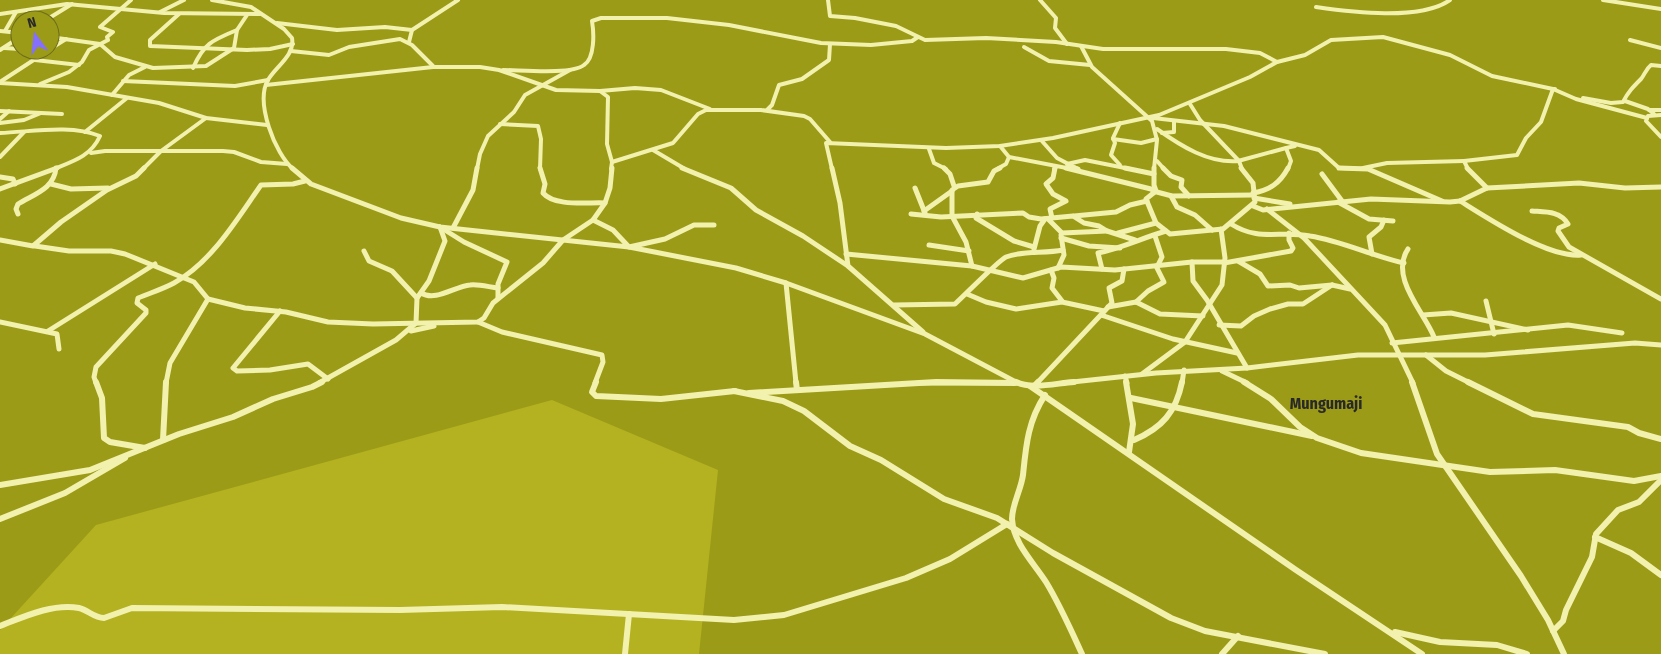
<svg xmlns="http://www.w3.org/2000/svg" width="1661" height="654" viewBox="0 0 1661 654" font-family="'Fira Sans Condensed',sans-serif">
<rect width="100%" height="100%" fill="#9b9b18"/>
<path fill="#b4b220" d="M552 400 718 470 699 654H0V630L96 525Z"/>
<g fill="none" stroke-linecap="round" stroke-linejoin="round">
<g stroke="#f2f1ae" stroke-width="4">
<path d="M212 0 251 7 284 29 292 38C295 56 276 66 268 80 255 102 275 154 293 169"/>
<path d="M828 0 830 16 855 18 896 26 925 40 986 38 1056 42 1103 49H1226L1260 53 1277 62 1250 77 1159 115 1053 138 1000 146 946 148 826 143 832 169"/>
<path d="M1040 0 1056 18 1055 28 1067 44"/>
<path d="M1603 0 1661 9"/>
<path d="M1316 7C1351 12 1420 21 1450 0"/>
<path d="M160 12 184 0"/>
<path d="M0 14 67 4 164 13 260 14"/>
<path d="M179 14 150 40V46L247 50 270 49 293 44"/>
<path d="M46 20 72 4"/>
<path d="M277 23 337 30 385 27 412 30"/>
<path d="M0 31 20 33"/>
<path d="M5 31 16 12"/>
<path d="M50 37 100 44 115 57 153 68 206 66 234 48 237 30 247 15"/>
<path d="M1630 40 1661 48"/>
<path d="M409 42 412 30 458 0"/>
<path d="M1081 46 1092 67 1152 121 1157 140 1154 169"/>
<path d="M1024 47 1049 61 1090 65"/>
<path d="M4 48 20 49"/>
<path d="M50 49 66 39"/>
<path d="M0 50 20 37"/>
<path d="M32 50 46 52"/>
<path d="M291 51 329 55 349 47 400 39 412 45 433 66"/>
<path d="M35 60 79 65"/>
<path d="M1277 62 1305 55 1331 40 1383 37 1450 55 1492 76 1553 89 1576 99 1647 118"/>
<path d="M193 68C204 43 213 40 237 30"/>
<path d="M503 70C521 70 571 75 584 65 595 58 594 33 592 21L601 18H667L729 25 821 43 871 45 912 41 918 37"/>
<path d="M123 81 235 86 268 80"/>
<path d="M0 82 49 50"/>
<path d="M0 83 67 87 159 103 206 118 267 125"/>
<path d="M40 84 69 72 82 62 89 50 108 40 107 37 113 32 100 27 131 0"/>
<path d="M266 85 433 67H480L499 70 556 90 600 91 608 97 607 144 612 162 611 169"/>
<path d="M600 91 635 88 661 90 710 109"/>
<path d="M112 95 129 75 145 67"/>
<path d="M1583 98 1611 103 1623 102C1628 92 1633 87 1641 79 1645 74 1646 69 1651 65L1661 66"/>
<path d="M1625 101 1648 109 1654 114"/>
<path d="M1190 104 1200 120 1239 161 1242 169"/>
<path d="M767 110 772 105 779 85 802 79 829 60 830 44"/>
<path d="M1649 110H1661"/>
<path d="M0 111 62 114"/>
<path d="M1661 115 1648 116 1646 121 1661 137"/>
<path d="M1153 118 1224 126 1319 150 1339 168 1368 169"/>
<path d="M0 119 9 111"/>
<path d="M0 123 24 120 41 113"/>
<path d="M1120 123 1113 138 1115 143 1111 155 1120 165"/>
<path d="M500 124 538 126 541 139 540 169"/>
<path d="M1157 129C1181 146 1209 164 1239 161"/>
<path d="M85 132 127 98"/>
<path d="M0 133C31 132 70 124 100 136 91 156 74 161 54 169"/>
<path d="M1162 133 1174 132V122"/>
<path d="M1113 139 1141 143 1157 139"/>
<path d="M1041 140 1057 158 1078 169"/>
<path d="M1000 146 1009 157 1072 169"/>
<path d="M929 149 934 163 946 169"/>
<path d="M653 150 685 169"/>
<path d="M91 153 105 151H223L234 152 261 162 287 164"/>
<path d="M0 157 24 132"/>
<path d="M1157 161 1164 169"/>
<path d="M1238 161 1286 148"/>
<path d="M612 162 673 143 698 114 706 110H761L804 116 810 119 830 142"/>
<path d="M1067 164 1085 160 1130 169"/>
<path d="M1363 168 1387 163 1464 161"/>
<path d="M143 169 161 151 206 118"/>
<path d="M477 169 480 154 488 136 514 112 525 95 570 70"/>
<path d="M997 169 1006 164 1009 157"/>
<path d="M1054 169 1056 167"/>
<path d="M1288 169 1291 161 1286 148 1295 146"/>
<path d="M1468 169 1464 161 1517 155 1526 138 1541 122 1553 89H1555"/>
</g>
<g stroke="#f2f1ae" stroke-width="5">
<path d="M292 168 311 184 401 218 440 227 629 247 736 268 786 283 925 334 1018 383"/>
<path d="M540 168 545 184 543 193C555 207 588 202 605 203"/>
<path d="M682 168 731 188 756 210 803 236 848 266"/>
<path d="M832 168 840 203 848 266 923 332"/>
<path d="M944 168 950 174 954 186"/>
<path d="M1066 168 1155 190"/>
<path d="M1075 168 1078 169"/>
<path d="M1125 168 1154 174"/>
<path d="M1154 168V185L1156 191 1146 199 1156 223 1170 234 1223 229 1255 202 1253 183 1241 168"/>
<path d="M1163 168 1171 176 1182 180 1181 187 1189 196"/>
<path d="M1339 168 1368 169 1442 201"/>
<path d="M1467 168 1487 188"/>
<path d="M1322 174 1342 201"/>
<path d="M0 177 13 179 15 184"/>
<path d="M51 184 71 189 108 188"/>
<path d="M915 188 925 213"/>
<path d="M0 189 57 168"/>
<path d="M1153 191 1172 196 1253 195"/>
<path d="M1253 193C1270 190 1280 183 1288 168"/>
<path d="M1171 196 1177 207 1195 215 1212 230"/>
<path d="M1254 198 1290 204"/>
<path d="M1460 201C1489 219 1548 258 1581 255"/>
<path d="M1338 202 1369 219 1393 221"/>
<path d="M1253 206 1263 210 1371 199 1450 202 1460 201 1487 188 1579 183 1625 188 1661 187"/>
<path d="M1267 209 1304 238 1385 325 1413 383"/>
<path d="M924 211 952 191"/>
<path d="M1532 211C1546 212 1560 211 1568 224L1559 228 1558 231 1569 247 1661 299"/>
<path d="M18 214 16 209 18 204C34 194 54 189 56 168"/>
<path d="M911 214 941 217 1023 213 1029 217 1041 219 1073 216 1084 223 1099 226 1107 231 1135 240"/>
<path d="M977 214 976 218 1014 241 1034 247"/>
<path d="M1074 216 1116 212 1130 205 1147 201"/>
<path d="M1052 218 1050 209 1066 201 1053 194 1046 184 1053 178 1055 168"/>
<path d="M1048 219 1062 233 1107 231"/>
<path d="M593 220 613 230 629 247 665 239 694 225H714"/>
<path d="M1231 224C1260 242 1279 230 1310 236 1342 241 1372 256 1404 263"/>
<path d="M440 227 464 242 507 262 498 284V298"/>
<path d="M453 228 473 190 477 168"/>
<path d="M1118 233 1156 223"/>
<path d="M1155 236 1162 257 1158 265"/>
<path d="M1061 238 1089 246 1120 248"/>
<path d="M0 240 33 246 61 222 107 190 136 176 144 168"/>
<path d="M929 245 969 251"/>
<path d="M35 246 69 251H111L125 254 194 282 208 299 245 308 286 312 328 322 373 324 478 322 484 318 493 303 543 263 563 240 593 220 605 203 610 188 612 168"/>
<path d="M1034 249 1040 226 1045 219"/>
<path d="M1408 249C1389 277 1424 312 1434 337"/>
<path d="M364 251 369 261 392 271 417 298"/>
<path d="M846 254 972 266 1023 278 1061 267 1115 270 1192 262H1225"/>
<path d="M1372 254 1369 237 1381 227 1384 220"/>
<path d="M1238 261 1260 274 1268 286 1290 285 1299 288 1332 285 1350 289"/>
<path d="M1192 262 1193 281 1207 300 1247 368"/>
<path d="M1224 263 1291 251 1293 248 1289 240V233"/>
<path d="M972 266 966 242 952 216V190L958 186 988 182 994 171 1000 168"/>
<path d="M1058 268 1064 255 1061 235"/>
<path d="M1102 269 1098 253C1122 248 1142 238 1166 231"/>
<path d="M1051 270 1054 278 1052 288 1062 301"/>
<path d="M786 283 796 383"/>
<path d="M421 293C436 302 455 286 470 285 479 284 489 287 498 288"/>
<path d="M967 294 986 302 1016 309 1062 302 1104 311"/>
<path d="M1486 301 1494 334"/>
<path d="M1136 302 1148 291 1164 282 1156 266"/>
<path d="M894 305 955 304C964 296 999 260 1006 257 1024 250 1044 254 1063 250"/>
<path d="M1108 307 1136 302 1160 314 1203 316"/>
<path d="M280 311 233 368 237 371 270 370 308 364 328 379"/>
<path d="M1101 315 1173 339 1237 353"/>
<path d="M1423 315 1451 313 1528 330"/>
<path d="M0 322 57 334 59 349"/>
<path d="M478 322 502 332 602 355 603 362 595 383"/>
<path d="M1219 325 1241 326 1254 316 1270 309 1288 304H1303L1332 285"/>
<path d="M48 331 155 264"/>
<path d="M411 331 434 326"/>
<path d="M1392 343 1568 325 1622 333"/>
<path d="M1426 355 1446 371 1470 383"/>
<path d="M1222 371 1247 383"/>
<path d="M1142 374 1185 342 1222 285 1225 258 1221 229"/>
<path d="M1125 376 1127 383"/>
<path d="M96 383 94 377 96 367 146 313V310L137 303 138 298C150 293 163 289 174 283 212 262 237 219 261 185L293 184 305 181"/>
<path d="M166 383 170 363 208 299"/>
<path d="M319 383 396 340 416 323 417 298 429 281 445 241 440 227"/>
<path d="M920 383H1009"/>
<path d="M1037 383 1112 303 1109 288 1122 281 1124 269"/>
<path d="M1063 383 1156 373 1247 368 1358 355H1485L1635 343 1661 345"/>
<path d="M1182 383 1184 370"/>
</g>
<g stroke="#f2f1ae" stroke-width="6">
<path d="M96 382 102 398 104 438 110 442 145 448"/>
<path d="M596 382 592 392 596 396 661 399 735 391"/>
<path d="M796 382 797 390"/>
<path d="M1016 382C1031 390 1057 383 1074 382"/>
<path d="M1126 382 1133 424 1129 452"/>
<path d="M1244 382 1271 399 1300 427 1317 438 1361 453 1490 472 1555 470 1634 481 1661 476"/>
<path d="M1412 382 1437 454 1521 576 1548 620 1564 654"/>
<path d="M1468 382 1533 414 1628 427 1639 433 1661 439"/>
<path d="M1035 385 1038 382"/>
<path d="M1030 386 1296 570 1422 654"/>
<path d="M734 391 783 401 804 411 850 446 881 460 944 499 997 518 1053 553 1171 618 1205 631 1325 654"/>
<path d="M749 393 936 382 1015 383"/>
<path d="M1045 395C1028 421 1026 445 1023 475 1021 490 1012 504 1012 519 1013 543 1034 563 1046 582 1060 605 1071 630 1082 654"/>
<path d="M1131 398 1312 436"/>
<path d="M163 440 166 382"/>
<path d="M1134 440C1162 428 1176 412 1182 382"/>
<path d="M0 485 90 470 179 434 233 417 273 399 312 387 322 382"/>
<path d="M0 519 65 493 125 458"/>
<path d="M1595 537 1631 553 1661 575"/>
<path d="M0 626C23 617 53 603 79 608 88 610 94 618 104 618L132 608 400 610 502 607 734 620 784 615 906 578 950 559 1007 524"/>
<path d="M1553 631 1563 621 1566 610 1592 557 1596 534 1618 510 1639 502 1661 480"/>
<path d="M1395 632 1440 642 1497 645 1527 654"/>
<path d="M625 654 629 614"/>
<path d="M1222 654 1238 636"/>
</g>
</g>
<g text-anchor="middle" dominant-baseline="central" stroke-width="4" stroke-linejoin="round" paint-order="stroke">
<g font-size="16" font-weight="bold" fill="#292929" stroke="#9b9b18">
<text x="1326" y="403">Mungumaji</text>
</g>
</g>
<g transform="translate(35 35) rotate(345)"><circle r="24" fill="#9b9b18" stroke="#6d6d1f"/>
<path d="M0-4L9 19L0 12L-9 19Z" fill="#846fff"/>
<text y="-8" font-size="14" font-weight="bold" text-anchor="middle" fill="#292929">N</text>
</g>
</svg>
